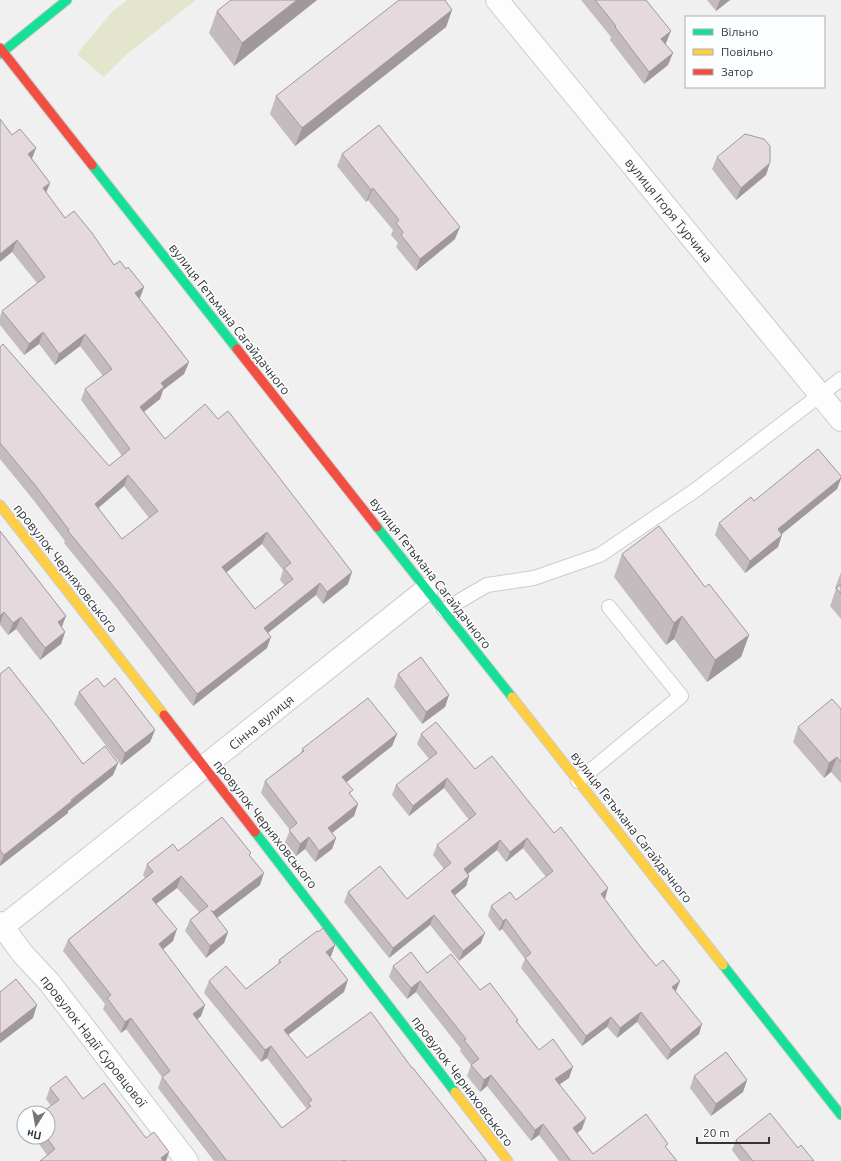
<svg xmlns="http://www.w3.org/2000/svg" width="841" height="1161" viewBox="0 0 841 1161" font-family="Ubuntu,sans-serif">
<rect width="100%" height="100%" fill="#f0f0f1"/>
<path fill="#e3e5cc" d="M127 0H196L128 53 104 77 77 54 111 13Z"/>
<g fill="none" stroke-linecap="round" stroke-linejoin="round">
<g stroke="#cccccd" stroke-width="16">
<g id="lane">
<path d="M444 610 487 585 534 578 600 555 697 489 841 379"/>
<path d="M578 781 681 696 609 607"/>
</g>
</g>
<g stroke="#cccccd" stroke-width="24">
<g id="street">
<path d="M497 0 841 420"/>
<path d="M0 923 22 953 49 982 187 1161"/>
<path d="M0 929 427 589"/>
</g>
</g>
<g stroke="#cccccd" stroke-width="11">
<g id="fast">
<path d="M0 54 67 0"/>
<path d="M92 165 237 349"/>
<path d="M377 527 512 697"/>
<path d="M255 832 455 1092"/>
<path d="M723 965 841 1115"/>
</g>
</g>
<g stroke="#cccccd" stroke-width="11">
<g id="slow">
<path d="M0 505 164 715"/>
<path d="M512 697 723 965"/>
<path d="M455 1092 508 1161"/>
</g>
</g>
<g stroke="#cccccd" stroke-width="11">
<g id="jam">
<path d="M0 48 92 165"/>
<path d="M237 349 377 527"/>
<path d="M164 715 255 832"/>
</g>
</g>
<use href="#lane" stroke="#fdfdfd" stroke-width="14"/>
<use href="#street" stroke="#fdfdfd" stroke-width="22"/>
<use href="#fast" stroke="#16e098" stroke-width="9"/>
<use href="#slow" stroke="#ffcf43" stroke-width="9"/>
<use href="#jam" stroke="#f24e42" stroke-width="9"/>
</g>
<g fill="#c4bbbe" fill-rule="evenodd">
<path d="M231 0H317L234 66 209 33 217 11Z"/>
<path d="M581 0H646L666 43V44L668 65 644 84 610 40 611 37Z"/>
<path d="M707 0H730L716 11Z"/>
<path d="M452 10 446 27 295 146 270 114 276 96Z"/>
<path d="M12 135 36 148 32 159 50 183 46 193 65 218 114 265 126 269 144 287 139 298 189 362 184 374 163 390 160 399 144 412 165 439 348 584 323 604 316 595 268 633 267 648 193 706 113 603 64 543 65 541 31 497 0 459V347L109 466 122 456 81 400 85 389 103 376 80 346 55 365 39 344 24 355 0 325V317L2 311 37 283 12 252ZM124 486 149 518 122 539 98 508ZM262 544 283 570 280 580 285 586 255 609 226 572Z"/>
<path d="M342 154 455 239 416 271 396 247 398 243 391 235 393 230 368 200 366 202 337 166Z"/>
<path d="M717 157 766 175 736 200 712 169Z"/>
<path d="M841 476V479L837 489 782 534 778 547 745 573 715 535 719 523 754 501Z"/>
<path d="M0 531 66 616 62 627 65 632 61 644 40 660 16 629 8 635 0 625Z"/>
<path d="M622 554 705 587 749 635 741 657 707 682 674 639 666 645 614 577Z"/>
<path d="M841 572V619L830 606 836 589 835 588Z"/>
<path d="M0 674 83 764 118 763 113 775 68 811V813L0 866Z"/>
<path d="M398 674 449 695 445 707 422 724 394 687Z"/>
<path d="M79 692 155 730 150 742 121 765 74 704Z"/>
<path d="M841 709V783L831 772 824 778 793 742 798 727Z"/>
<path d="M397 734 392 746 346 782 351 795 358 804 354 816 332 833 336 838 332 849 315 862 305 849 296 856 285 842 290 830 261 793 265 781 301 753 302 749Z"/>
<path d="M421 734 475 769 604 899 639 945 676 991V992L699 1034 667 1060 637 1022 617 1038 607 1027 582 1046 521 968 525 959 502 929 499 931 488 916 491 906 516 900 546 877 523 848 506 862 497 850 468 874 469 876 466 886 455 895 481 943 459 961 430 925 389 958 344 902 348 892 407 899 444 869 433 855 437 845 469 820 444 788 409 816 392 795 396 785 429 759 417 744Z"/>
<path d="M178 851 250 856 260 885 217 918 228 932 224 943 206 958 185 931 190 920 199 912 177 888 156 904 173 941 163 949 201 1016 197 1019 282 1128 306 1110V1108L267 1058 261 1062 204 993 209 981 246 989 278 964 279 960 335 945 331 956 330 957 344 992 288 1035 307 1058 412 1068 487 1161H214L158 1088 162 1077 126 1029 121 1033 103 1009 105 1004 63 951 68 940 145 878 143 875 147 864Z"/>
<path d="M393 966 427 973 480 990 518 1020 517 1023 539 1050 569 1078 560 1084 582 1129 577 1133 593 1154 666 1147 677 1161H559L539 1135 531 1141 487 1086 480 1092 467 1076 471 1065 460 1051 461 1049 416 992 407 999 389 977Z"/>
<path d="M694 1076 747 1080 743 1092 711 1116 690 1088Z"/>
<path d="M50 1088 83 1099 169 1152 166 1161H40L47 1155 34 1137H48L51 1106 46 1099Z"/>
<path d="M736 1140 798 1148 814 1161H740L732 1150Z"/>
</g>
<g fill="#a0989b">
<path d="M297 0H317L234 66 242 43Z"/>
<path d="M720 0H730L716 11Z"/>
<path d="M452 10 446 27 295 146 302 128Z"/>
<path d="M671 31 666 43 657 51 661 39Z"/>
<path d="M673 53 668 65 644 84 649 72Z"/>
<path d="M36 148 31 160 28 154Z"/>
<path d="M770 163 766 175 736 200 741 188Z"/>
<path d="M50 183 45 195 43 188Z"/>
<path d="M373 188 368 200 366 202 371 190Z"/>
<path d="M460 227 455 239 416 271 420 259Z"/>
<path d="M17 240 12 252 0 262V254Z"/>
<path d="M144 287 140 298 131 305 135 293Z"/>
<path d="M43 332 39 344 24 355 29 344Z"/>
<path d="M85 334 80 346 55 365 59 354Z"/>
<path d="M189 362 184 374 163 390 160 399 136 418 140 407 161 383Z"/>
<path d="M128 475 124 486 90 515 95 504Z"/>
<path d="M841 478 837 489 773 541 778 529Z"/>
<path d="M267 532 262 544 218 579 222 567Z"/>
<path d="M782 535 778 547 745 573 750 561Z"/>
<path d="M352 572 348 584 323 604 327 592Z"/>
<path d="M320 583 316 595 260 639 264 628Z"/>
<path d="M4 612 0 624V616Z"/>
<path d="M66 616 61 628 58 622Z"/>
<path d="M682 616 674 639 666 645 674 623Z"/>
<path d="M21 617 16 629 8 635 13 623Z"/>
<path d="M65 632 61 644 40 660 45 648Z"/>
<path d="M749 635 741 657 707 682 715 660Z"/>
<path d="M271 637 267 648 193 706 197 694Z"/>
<path d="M449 695 445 707 422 724 426 712Z"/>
<path d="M155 730 150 742 121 765 125 753Z"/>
<path d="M397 734 392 746 338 789 342 777Z"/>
<path d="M837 757 831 772 824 778 829 763Z"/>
<path d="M118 763 113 775 68 811V813L0 866V864L4 855Z"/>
<path d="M447 778 444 788 409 816 413 806Z"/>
<path d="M358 804 354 816 324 839 328 828Z"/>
<path d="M309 837 305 849 296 856 300 844Z"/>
<path d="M336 838 332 849 315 862 319 851Z"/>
<path d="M527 838 523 848 506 862 510 852Z"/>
<path d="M500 840 497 850 460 880 464 869Z"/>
<path d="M264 873 260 885 209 924 213 912Z"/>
<path d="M181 876 177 888 148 910 152 899Z"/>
<path d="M469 876 466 886 448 901 451 891Z"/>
<path d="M608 888 605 899 597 904 601 894Z"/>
<path d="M434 915 430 925 389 958 393 948Z"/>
<path d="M506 919 502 929 499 931 503 921Z"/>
<path d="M177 929 173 941 155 956 159 944Z"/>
<path d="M228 932 224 943 206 958 210 946Z"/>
<path d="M485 933 481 943 459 961 463 951Z"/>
<path d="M335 945 331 956 321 963 326 952Z"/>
<path d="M348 980 344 992 280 1041 284 1030Z"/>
<path d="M420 981 416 992 407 999 411 988Z"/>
<path d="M680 981 676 991 669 997 672 987Z"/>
<path d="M37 1005 33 1018 0 1043V1034Z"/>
<path d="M205 1005 201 1016 189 1026 193 1014Z"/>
<path d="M641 1012 637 1022 617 1038 620 1028Z"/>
<path d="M611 1017 607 1027 582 1046 586 1036Z"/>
<path d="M131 1018 126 1029 121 1033 125 1022Z"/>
<path d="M702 1024 699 1034 667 1060 671 1050Z"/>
<path d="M271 1046 267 1058 261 1062 265 1050Z"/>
<path d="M573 1067 569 1078 551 1090 555 1079Z"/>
<path d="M491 1075 487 1086 480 1092 484 1080Z"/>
<path d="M747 1080 743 1092 711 1116 716 1104Z"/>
<path d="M586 1118 582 1129 569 1139 573 1128Z"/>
<path d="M543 1124 539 1135 531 1141 535 1130Z"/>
<path d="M169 1152 166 1161H160L161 1158Z"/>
</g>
<g fill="#e4d9dd" stroke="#a0989b" fill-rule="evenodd">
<path d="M231 0H297L242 43 217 11Z"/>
<path d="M399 0H445L452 10 302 128 276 96Z"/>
<path d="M595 0H646L671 31 661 39 673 53 649 72 615 27 616 26Z"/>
<path d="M0 119 12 135 20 129 36 148 28 154 50 183 43 188 65 218 74 211 92 233 114 265 120 261 126 269 128 267 144 287 135 293 189 362 161 383 164 387 140 407 165 439 205 404 218 419 228 411 352 572 327 592 320 583 264 628 271 637 197 694 118 592 68 531 69 530 35 485 0 443V347L3 344 109 466 130 449 85 389 112 369 85 334 59 354 43 332 29 344 2 311 45 277 17 240 0 254ZM128 475 158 511 122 539 95 504ZM267 532 291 563 284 568 293 579 255 609 222 567Z"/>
<path d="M379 125 460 227 420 259 401 235 403 232 396 223 399 220 373 188 371 190 342 154Z"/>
<path d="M745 134 764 139 770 146V163L741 188 717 157Z"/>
<path d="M818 449 841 476V478L778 529 782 535 750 561 719 523 751 497 754 501Z"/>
<path d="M659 526 705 587 709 584 749 635 715 660 682 616 674 623 622 554Z"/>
<path d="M0 531 66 616 58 622 65 632 45 648 21 617 13 623 4 612 0 616Z"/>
<path d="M841 584V594L836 588Z"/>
<path d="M421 657 449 695 426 712 398 674Z"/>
<path d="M9 667 52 722 83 764 105 746 118 763 71 800 72 801 4 855 0 850V674Z"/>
<path d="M97 678 104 687 115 678 155 730 125 753 79 692Z"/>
<path d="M368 698 397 734 342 777 353 790 349 793 358 804 328 828 336 838 319 851 309 837 300 844 289 830 297 823 265 781 304 751 302 749Z"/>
<path d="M832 699 841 709V762L837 757 829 763 798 727Z"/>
<path d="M436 722 475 769 492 756 554 833 561 827 608 888 601 894 639 945 656 966 663 960 680 981 672 987 702 1024 671 1050 641 1012 620 1028 611 1017 586 1036 525 958 531 953 506 919 503 921 491 906 510 892 516 900 553 871 527 838 510 852 500 840 464 869 469 876 451 891 485 933 463 951 434 915 393 948 348 892 380 866 407 899 451 863 437 845 476 814 447 778 413 806 396 785 437 753 421 734Z"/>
<path d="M222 817 251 853 249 855 264 873 213 912 211 910 228 932 210 946 190 920 208 906 181 876 152 899 177 929 159 944 205 1005 193 1014 282 1128 311 1106 308 1103 312 1100 271 1046 265 1050 209 981 226 966 246 989 281 962 279 960 317 931 318 932 323 928 335 945 326 952 348 980 284 1030 307 1058 371 1012 412 1068H413L487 1161H345L344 1160 342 1161H227L162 1077 170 1071 131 1018 125 1022 107 998 111 995 68 940 153 872 147 864 173 844 178 851Z"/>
<path d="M411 952 427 973 451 954 480 990 490 983 518 1020 516 1021 539 1050 553 1039 573 1067 555 1079 586 1118 573 1128 593 1154 646 1114 668 1144 665 1146 677 1161H571L543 1124 535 1130 491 1075 484 1080 471 1065 479 1059 464 1040 466 1039 420 981 411 988 393 966Z"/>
<path d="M16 979 37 1005 0 1034V992Z"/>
<path d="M726 1052 747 1080 716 1104 694 1076Z"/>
<path d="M66 1076 83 1099 104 1083 146 1138 154 1132 169 1152 161 1158 163 1161H40L55 1149 46 1137H48V1113H41L59 1100 50 1088Z"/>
<path d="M770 1113 798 1148 801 1145 814 1161H753L736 1140Z"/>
</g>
<g text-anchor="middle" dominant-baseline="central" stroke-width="3" stroke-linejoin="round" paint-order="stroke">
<g font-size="13" fill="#343536" stroke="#fcfdff">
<text transform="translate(669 210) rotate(51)">вулиця Ігоря Турчина</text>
<text transform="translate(230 319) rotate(52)">вулиця Гетьмана Сагайдачного</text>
<text transform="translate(66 568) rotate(52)">провулок Черняховського</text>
<text transform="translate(431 573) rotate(52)">вулиця Гетьмана Сагайдачного</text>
<text transform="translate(261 722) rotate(-39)">Сінна вулиця</text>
<text transform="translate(266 824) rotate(52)">провулок Черняховського</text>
<text transform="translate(632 827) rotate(52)">вулиця Гетьмана Сагайдачного</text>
<text transform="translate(94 1041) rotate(52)">провулок Надії Суровцової</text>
<text transform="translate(463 1081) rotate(53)">провулок Черняховського</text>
</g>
</g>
<rect x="685" y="16" width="140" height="72" fill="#fcfdff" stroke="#acadaf"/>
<rect x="693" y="29" width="20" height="6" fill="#16e098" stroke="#acadaf"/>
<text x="721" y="36" font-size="12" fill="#343536">Вільно</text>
<rect x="693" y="49" width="20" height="6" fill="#ffcf43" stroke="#acadaf"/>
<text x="721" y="56" font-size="12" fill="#343536">Повільно</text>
<rect x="693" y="69" width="20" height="6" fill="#f24e42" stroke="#acadaf"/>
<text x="721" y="76" font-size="12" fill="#343536">Затор</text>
<g transform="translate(36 1125) rotate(191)"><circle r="19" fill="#fcfdff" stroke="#acadaf"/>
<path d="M0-3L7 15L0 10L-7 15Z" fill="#767677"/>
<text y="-6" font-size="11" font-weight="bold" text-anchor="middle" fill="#343536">Пн</text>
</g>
<path d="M697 1137v6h72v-6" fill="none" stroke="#343536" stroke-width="2"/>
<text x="703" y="1137" font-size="12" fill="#343536" stroke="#fcfdff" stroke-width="3" paint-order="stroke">20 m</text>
</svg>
